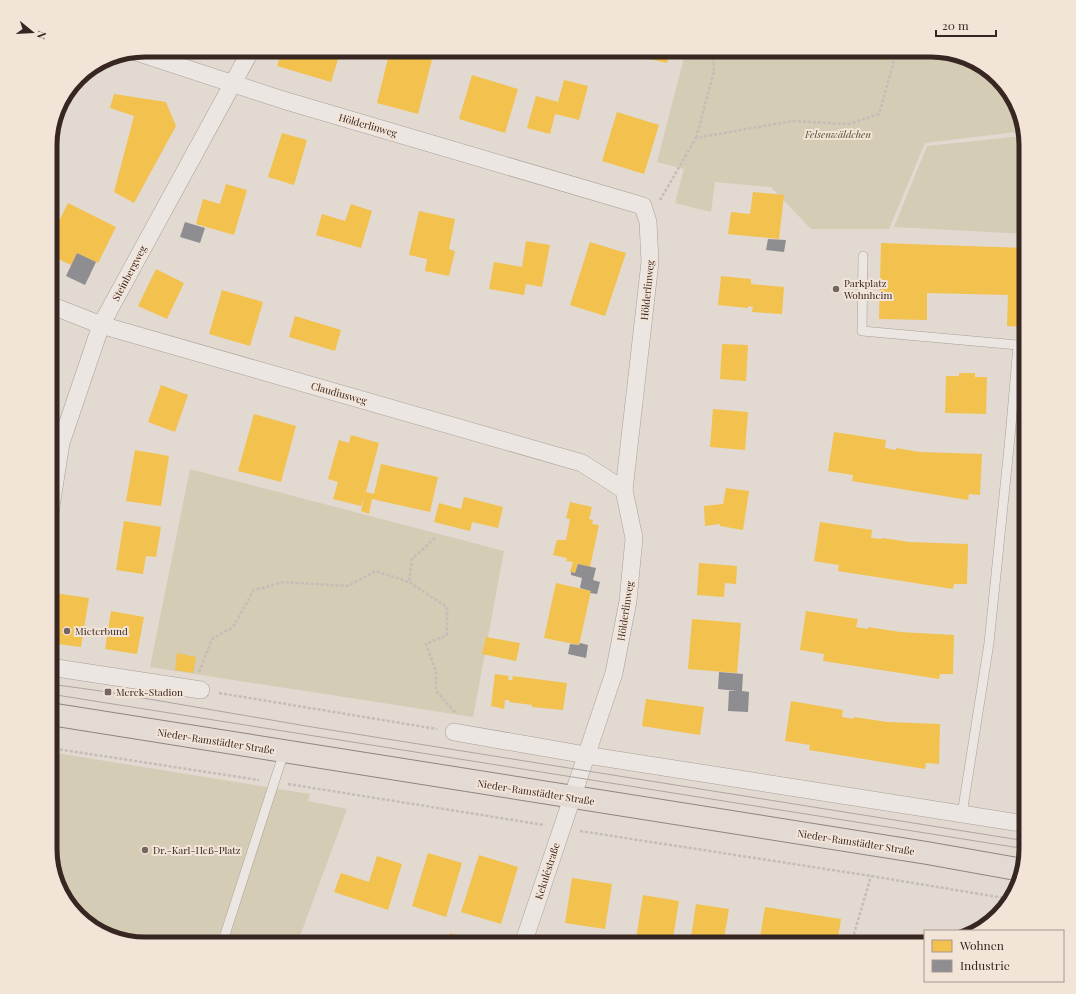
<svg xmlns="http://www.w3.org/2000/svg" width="1076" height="994" viewBox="0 0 1076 994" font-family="'Playfair Display',serif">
<rect width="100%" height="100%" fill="#e2d9d1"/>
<g fill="#d4ccb5">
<path d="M686 50H937L973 60 998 78 1019 108 1024 131 925 143 889 229H811L771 187 715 182 711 212 675 203 684 169 657 162Z"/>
<path d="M1024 136 1026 139V234L894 227 927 146Z"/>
<path d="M190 469 504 551 473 717 150 667Z"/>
<path d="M50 752 310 794 308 801 347 809 297 944H145L108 937 78 916 57 886 50 855Z"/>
</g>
<g fill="#f2c14e">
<path d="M282 50H341L331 82 277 66Z"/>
<path d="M390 50H395L432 60 418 114 377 103Z"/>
<path d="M625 50H670L667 63 624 53Z"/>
<path d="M472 75 518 89 505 133 459 119Z"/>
<path d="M564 80 588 86 579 120 555 114 550 134 527 128 536 96 558 102Z"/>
<path d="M114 94 166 102 176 126 134 203 114 192 134 116 110 108Z"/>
<path d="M617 112 659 125 644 174 602 161Z"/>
<path d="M282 133 307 140 294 185 268 177Z"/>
<path d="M226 184 247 190 234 235 196 224 203 199 220 204Z"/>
<path d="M753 192 784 195 779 239 728 234 731 212 750 214Z"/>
<path d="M68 203 116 227 98 263 77 253 71 265 50 255V239Z"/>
<path d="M351 204 372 211 361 248 316 235 322 214 345 221Z"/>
<path d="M419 211 455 219 449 249 455 251 449 276 425 271 427 259 409 255Z"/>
<path d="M526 241 550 245 542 287 526 284 524 295 489 289 494 262 522 267Z"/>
<path d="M590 242 626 253 605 316 570 305Z"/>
<path d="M881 243 1026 248V327L1007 326 1008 295 927 293V320L879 319Z"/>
<path d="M156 269 184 283 167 319 138 306Z"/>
<path d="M721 276 751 279V284L784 287 782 314 752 312 753 307 748 306V308L718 305Z"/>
<path d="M222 290 263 302 250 346 209 334Z"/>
<path d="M295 316 341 330 335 351 289 337Z"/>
<path d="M50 338 59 342 50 362Z"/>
<path d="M722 344 748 345 746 381 720 379Z"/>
<path d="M959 373H975V377H987L986 414 945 413 946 376H959Z"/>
<path d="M161 385 188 395 175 432 148 422Z"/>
<path d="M713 409 748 412 745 450 710 447Z"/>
<path d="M254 414 296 426 281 482 238 471Z"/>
<path d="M834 432 886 440 885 448 896 450V448L920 452 982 454 980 495 969 494 968 500 852 481 853 475 828 471Z"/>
<path d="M351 435 379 443 366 492 374 494 381 464 438 477 430 512 372 499 369 514 361 511 364 497 361 506 333 499 338 482 328 479 339 440 349 443Z"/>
<path d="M135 450 169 456 161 506 126 501Z"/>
<path d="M726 488 749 491 743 530 720 526V524L705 526 704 506 723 504Z"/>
<path d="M464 497 503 507 498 528 472 522 470 531 434 522 439 503 461 509Z"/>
<path d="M570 502 592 507 589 519 593 520 592 524 599 525 590 567 578 564 575 573 570 572 573 562 566 561 567 558 553 555 557 540H566L570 519 566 518Z"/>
<path d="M124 521 161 527 156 557 146 556 143 574 116 570Z"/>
<path d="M820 522 872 530 871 538 882 539 883 538 909 542 968 544 967 584H954L953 589 838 571 839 565 814 561Z"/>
<path d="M699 563 737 566 736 584 725 583 724 597 697 595Z"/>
<path d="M556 583 591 591 579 645 544 638Z"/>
<path d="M54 593 89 598 81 647 50 643V619Z"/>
<path d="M111 611 144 617 137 654 105 649Z"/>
<path d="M806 611 858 619 856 627 868 629V627L900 632 954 635 953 674H940L939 679 823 661 824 654 800 650Z"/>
<path d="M692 619 741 623 737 673 688 669Z"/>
<path d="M486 637 520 643 516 661 482 654Z"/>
<path d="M177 653 196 657 193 673 175 670Z"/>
<path d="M495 674 509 676 508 680H512L513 676 567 683 563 710 532 707V705L509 702V700H505L504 709 491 706Z"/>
<path d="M646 699 704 707 700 735 642 726Z"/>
<path d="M791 701 843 710 842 717 854 719V717L887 722 940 724 939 764 926 763 925 769 809 750 810 745 785 741Z"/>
<path d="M428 853 462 863 446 917 412 906Z"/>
<path d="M479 855 518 867 501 924 461 912Z"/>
<path d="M377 856 402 864 388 910 334 892 341 873 369 882Z"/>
<path d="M572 878 612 884 605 929 565 923Z"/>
<path d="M643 895 679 901 672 944 636 939Z"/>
<path d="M696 904 729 909 723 944H690Z"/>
<path d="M765 907 841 919 837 944H759Z"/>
<path d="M450 933 484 944H447Z"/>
<path d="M305 940 315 944H304Z"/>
</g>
<g fill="#8d8d92">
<path d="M185 222 205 228 200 243 180 237Z"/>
<path d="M768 239 786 240 784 252 766 250Z"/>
<path d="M77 253 96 262 85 285 66 276Z"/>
<path d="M578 564 596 568 593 580 600 582 597 594 590 593 591 591 580 588 582 578 571 575V572L575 573Z"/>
<path d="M580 643 588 645 586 658 568 654 570 644 579 645Z"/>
<path d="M719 672 743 674 742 691 749 692 748 712 728 711 729 691H737L718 689Z"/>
<path d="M251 937 270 944H249Z"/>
</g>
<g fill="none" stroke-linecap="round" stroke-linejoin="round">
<g stroke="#a89f99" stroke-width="10">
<g id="lane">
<path d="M863 256 862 331 1018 345 1010 437 989 643 962 814"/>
<path d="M222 944 284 752"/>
</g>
</g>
<g stroke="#a89f99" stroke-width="18">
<g id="street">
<path d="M136 52 283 100 643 206 648 222 650 262 624 490 634 538 628 601 614 673 523 944"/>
<path d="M50 305 101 325 582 463 624 490"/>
<path d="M50 513 61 443 101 325 251 50"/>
<path d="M50 667 201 690"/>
<path d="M454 732 586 755 1026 824"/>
</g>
</g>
<g stroke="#8e8580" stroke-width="24">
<path id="primary" d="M50 714 927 853 1022 870"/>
</g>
<g stroke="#c4bdb8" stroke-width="2.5" stroke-dasharray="3 2" stroke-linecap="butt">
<path d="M974 61 983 77 1005 88"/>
<path d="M1016 105 1017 134 1026 154"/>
<path d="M696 138 714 72 713 50"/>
<path d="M660 200 696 138 792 121 849 124 879 114 897 50"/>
<path d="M435 538 412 559 409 582 447 607V635L426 644 436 671V691L457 714"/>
<path d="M199 672 212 639 233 627 254 590 284 582 348 586 376 571 409 582"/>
<path d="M219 693 437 729"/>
<path d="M50 748 259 780"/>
<path d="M288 784 544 825"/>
<path d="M580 831 871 876 1010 899"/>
<path d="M225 849 237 851"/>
<path d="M851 944 871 876"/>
</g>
<use href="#lane" stroke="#ebe6e1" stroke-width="9"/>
<use href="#street" stroke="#ebe6e1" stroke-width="17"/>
<use href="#primary" stroke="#e3dad3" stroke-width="22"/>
<g stroke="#aca5a1" stroke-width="1">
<path d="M50 684 108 692 312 727 1026 841"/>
<path d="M50 694 1026 849"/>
</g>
</g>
<g fill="#73655f" stroke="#f3e4d8" stroke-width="1.5">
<circle cx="836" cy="289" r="4"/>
<circle cx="67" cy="631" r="4"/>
<rect x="104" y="688" width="8" height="8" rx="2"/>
<circle cx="145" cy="850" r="4"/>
</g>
<g text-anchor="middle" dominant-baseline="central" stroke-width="4" stroke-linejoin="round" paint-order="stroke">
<g font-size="10" fill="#372621" stroke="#f3e4d8">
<text transform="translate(368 125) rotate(16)">Hölderlinweg</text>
<text transform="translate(129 273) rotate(-62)">Steinbergweg</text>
<text transform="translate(647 290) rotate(-84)">Hölderlinweg</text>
<text transform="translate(339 393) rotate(16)">Claudiusweg</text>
<text transform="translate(625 611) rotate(-81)">Hölderlinweg</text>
<text transform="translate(216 741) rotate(9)">Nieder-Ramstädter Straße</text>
<text transform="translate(536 792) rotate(9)">Nieder-Ramstädter Straße</text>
<text transform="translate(856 842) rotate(9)">Nieder-Ramstädter Straße</text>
<text transform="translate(547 871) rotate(-72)">Kekuléstraße</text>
</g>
<g font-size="10" font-style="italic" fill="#51512a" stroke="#f3e4d8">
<text x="838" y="134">Felsenwäldchen</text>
</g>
<g font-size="10" fill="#372621" stroke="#f3e4d8" text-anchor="start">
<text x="844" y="283">Parkplatz<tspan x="844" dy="12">Wohnheim</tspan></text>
<text x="75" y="631">Mieterbund</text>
<text x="116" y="692">Merck-Stadion</text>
<text x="153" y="850">Dr.-Karl-Heß-Platz</text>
</g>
</g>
<path d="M0 0H1076V994H0ZM145 57H931A88 88 0 0 1 1019 145V849A88 88 0 0 1 931 937H145A88 88 0 0 1 57 849V145A88 88 0 0 1 145 57Z" fill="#f3e4d8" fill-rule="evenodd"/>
<path fill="none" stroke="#372621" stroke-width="5" d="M145 57H931A88 88 0 0 1 1019 145V849A88 88 0 0 1 931 937H145A88 88 0 0 1 57 849V145A88 88 0 0 1 145 57Z"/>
<rect x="924" y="930" width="140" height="52" fill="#f3e4d8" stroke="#a8988f"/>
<rect x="932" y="940" width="20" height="12" fill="#f2c14e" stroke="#a8988f"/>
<text x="960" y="950" font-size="12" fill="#372621">Wohnen</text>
<rect x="932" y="960" width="20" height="12" fill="#8d8d92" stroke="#a8988f"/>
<text x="960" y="970" font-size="12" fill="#372621">Industrie</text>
<g transform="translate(32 32) rotate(108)" stroke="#f3e4d8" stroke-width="3" paint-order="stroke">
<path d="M0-3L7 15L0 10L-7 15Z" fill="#372621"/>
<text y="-6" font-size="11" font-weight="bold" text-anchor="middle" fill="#372621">N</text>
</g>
<path d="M936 30v6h60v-6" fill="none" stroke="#372621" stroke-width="2"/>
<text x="942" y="30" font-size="12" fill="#372621" stroke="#f3e4d8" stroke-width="3" paint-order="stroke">20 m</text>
</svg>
